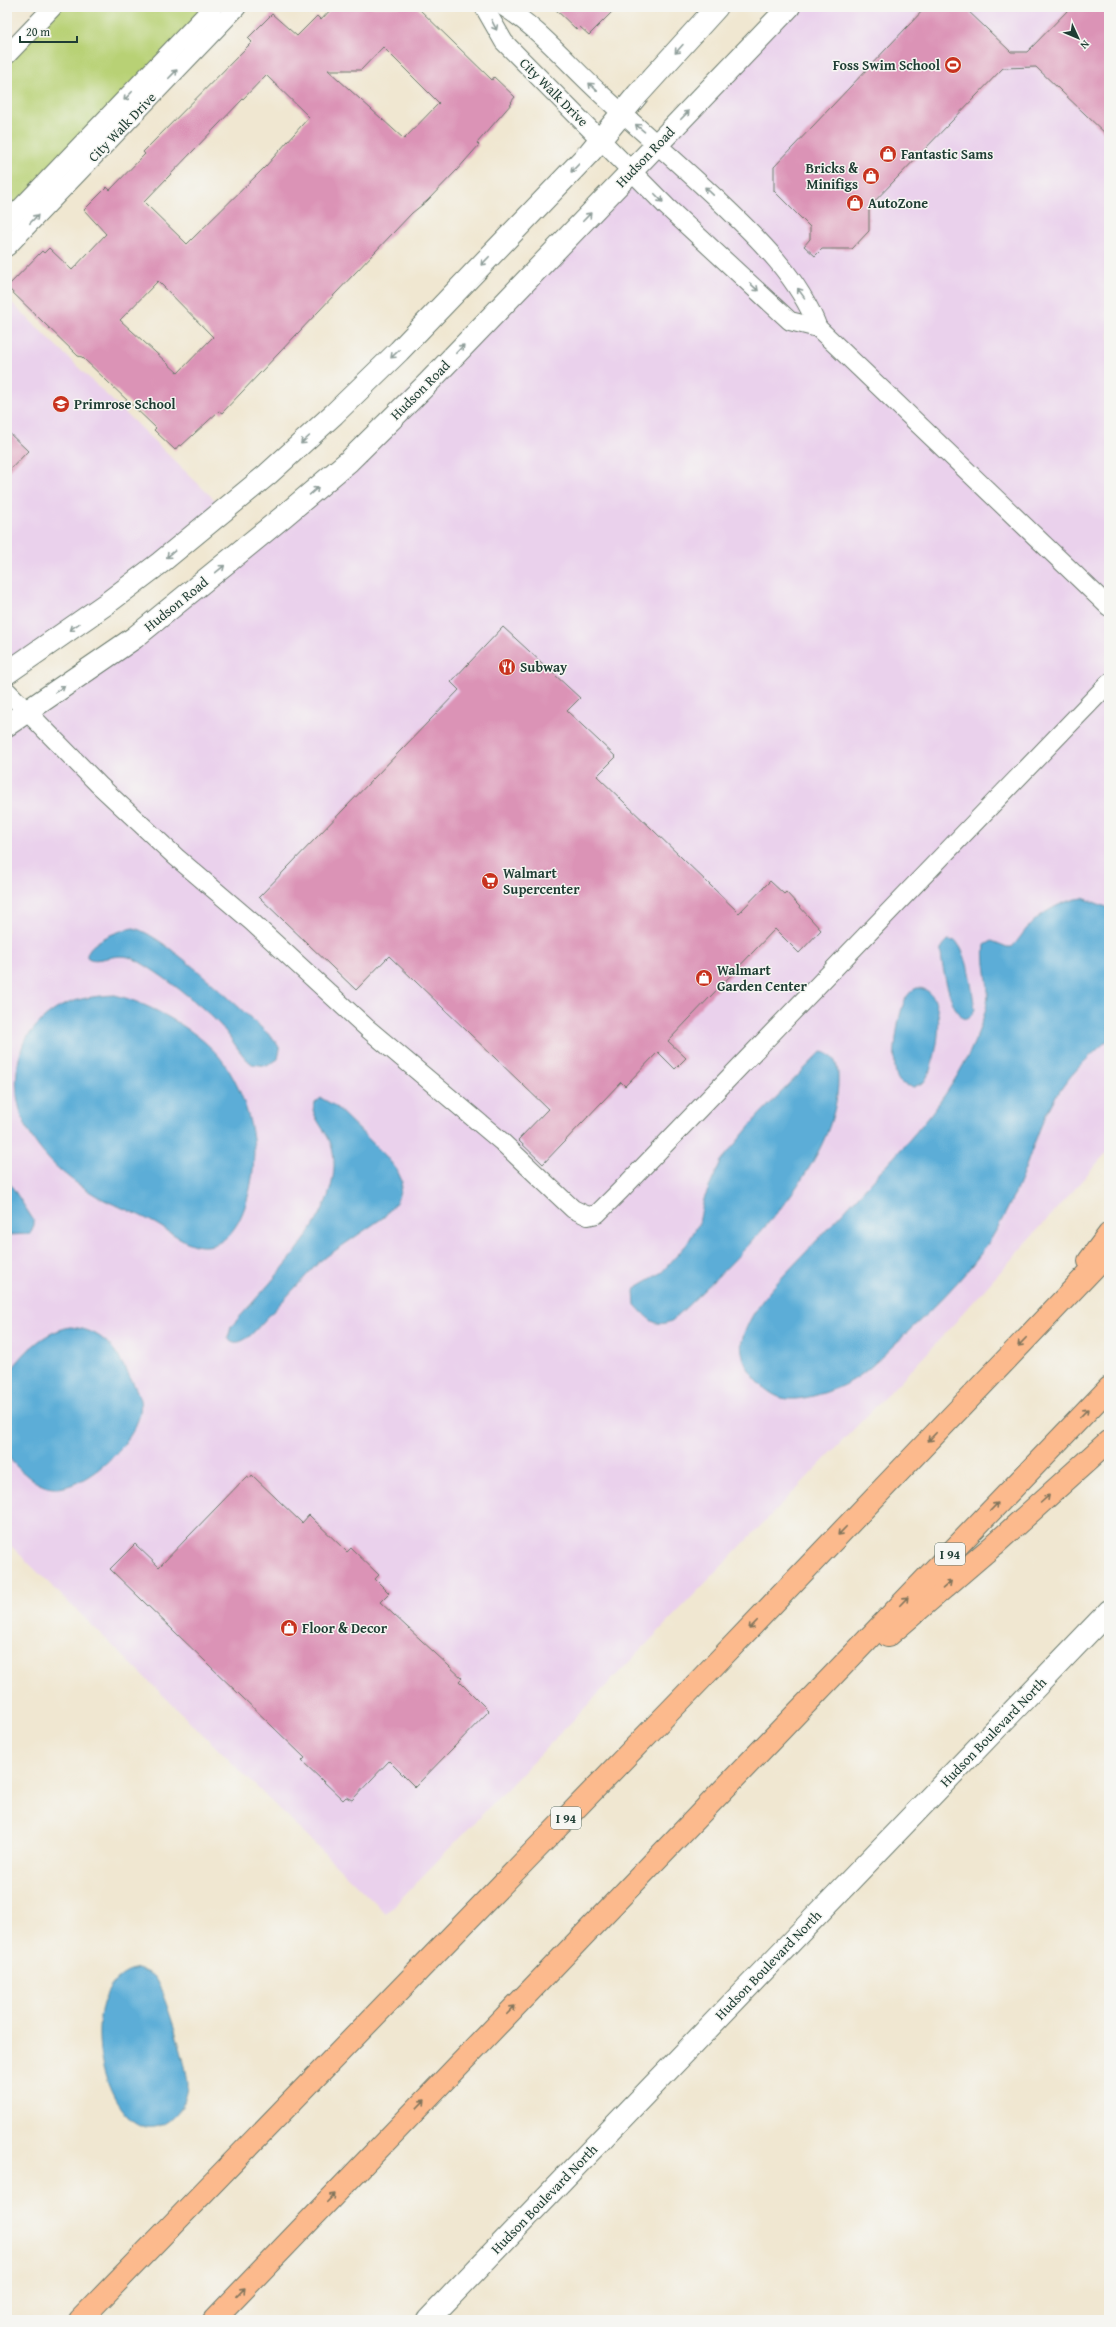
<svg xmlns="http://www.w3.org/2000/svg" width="1116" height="2327" viewBox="0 0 1116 2327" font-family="'Gentium Book Plus',serif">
<rect width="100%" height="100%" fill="#f6f6f2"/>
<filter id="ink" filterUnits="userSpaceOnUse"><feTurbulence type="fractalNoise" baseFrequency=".025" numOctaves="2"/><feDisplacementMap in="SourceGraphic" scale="8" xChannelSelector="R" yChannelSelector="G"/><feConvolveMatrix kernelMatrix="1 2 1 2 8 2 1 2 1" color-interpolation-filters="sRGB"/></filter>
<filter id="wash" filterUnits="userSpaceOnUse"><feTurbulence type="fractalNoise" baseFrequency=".012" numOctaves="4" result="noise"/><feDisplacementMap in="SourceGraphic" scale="16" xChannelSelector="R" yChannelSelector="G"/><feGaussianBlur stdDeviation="0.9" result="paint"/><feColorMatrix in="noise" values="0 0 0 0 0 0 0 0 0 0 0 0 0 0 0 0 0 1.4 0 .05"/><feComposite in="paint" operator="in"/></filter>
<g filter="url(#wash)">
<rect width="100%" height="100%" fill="#f0e7d1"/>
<g fill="#ead1ec">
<path d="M789 7H1109V1150L934 1346 386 1914 7 1542V725L284 516Z"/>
<path d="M7 298 225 510 7 673Z"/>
</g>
<path fill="#b8d175" stroke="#6c8754" d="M53 7H213L7 222V55Z"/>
<g fill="#5badd7" stroke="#3d7586">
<path d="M1083 898 1109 908V1039C1092 1054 1074 1070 1061 1089 1039 1119 1031 1158 1016 1191 1009 1207 1000 1224 991 1239 965 1279 928 1313 894 1345 881 1357 868 1371 853 1380 837 1390 800 1403 782 1398 762 1393 737 1362 742 1341 751 1305 783 1277 807 1251 833 1223 858 1196 884 1168 928 1120 969 1073 986 1008 992 987 982 966 985 945L992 941 1007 947H1012C1018 941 1022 934 1028 927 1042 912 1063 900 1083 898Z"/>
<path d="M134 928C166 936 245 1014 274 1039L280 1049 278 1059 267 1066 252 1064C239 1054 232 1038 221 1026 203 1006 160 973 136 960 117 949 97 966 87 957 86 942 122 929 134 928Z"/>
<path d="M948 940 956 941C970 958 971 988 975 1009 957 1046 940 962 941 950 942 946 945 943 948 940Z"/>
<path d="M917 988C952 988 937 1065 924 1082L914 1087C909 1086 903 1085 899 1081 889 1068 898 1012 906 998 909 993 912 990 917 988Z"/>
<path d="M115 995C149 1003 204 1033 224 1063 239 1084 249 1112 253 1138 258 1173 243 1264 189 1243 174 1236 160 1225 145 1218 127 1209 107 1203 90 1192 35 1158 0 1108 24 1042 48 1006 72 997 115 995Z"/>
<path d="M821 1052C834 1053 838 1065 838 1076 841 1167 733 1261 673 1320 655 1330 647 1317 635 1305L634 1291 638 1286 662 1272 687 1244 699 1223 704 1199 721 1161 759 1115Z"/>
<path d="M321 1098 335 1106 385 1155 397 1170 402 1181 400 1192 397 1201 384 1217 320 1261 250 1336C243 1341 235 1346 228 1338L231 1327C267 1284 348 1210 332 1148 329 1134 317 1124 313 1110L315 1103Z"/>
<path d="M7 1179 34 1221V1225L30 1234 7 1235Z"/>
<path d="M70 1327C95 1329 112 1342 123 1365 129 1376 137 1388 140 1400 147 1434 89 1487 57 1488 45 1489 33 1481 25 1474 19 1469 9 1460 7 1453 5 1447 7 1438 7 1432 7 1413 7 1394 7 1375 24 1353 41 1333 70 1327Z"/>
<path d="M138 1969C144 1971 150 1973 154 1977 164 1989 188 2069 188 2084 188 2089 186 2097 184 2102 180 2112 172 2121 162 2125 105 2149 66 1982 138 1969Z"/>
</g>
<g id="blocks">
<g fill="#db93b6" fill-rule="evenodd">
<path d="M333 7H417L492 80 494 77 515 97 511 102 512 103 477 143 479 145 457 170 427 201 412 213 222 413 219 411 181 446 179 445 175 450 154 430 156 428 82 357 78 356 7 287 42 251 44 253 49 248 72 270 106 234 84 210 107 187 110 190 145 154 143 152 252 42 248 38 272 14 297 36 317 16 321 20ZM383 47 439 103 404 139 328 70H361ZM266 75 309 117 266 166 187 244 144 202ZM158 281 213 337 178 373 120 320Z"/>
<path d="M553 7H617L589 35 580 27 577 30Z"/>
<path d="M926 7H964L1011 52H1027L1071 7H1109V137L1036 67 1003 68 869 207V231L852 249H822L815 256 804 246 810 239V227L774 191V167Z"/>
<path d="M7 431 28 451 7 473Z"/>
<path d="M503 627 580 698 567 711 616 757 597 776 739 913 770 881 784 894 786 892 821 930 799 953 775 929 668 1041 686 1058 675 1069 658 1052 625 1086 621 1082 543 1164 518 1140 548 1109 389 956 356 990 259 897 459 690 451 682Z"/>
<path d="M252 1475 302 1523 309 1515 347 1552 351 1548 379 1575 375 1579 389 1593 380 1602 462 1678 459 1681 489 1711 415 1787 389 1761 352 1800 346 1797 343 1800 302 1761 305 1758 110 1569 135 1544 159 1567 247 1476 250 1478Z"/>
</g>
</g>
</g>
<g filter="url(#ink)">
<use href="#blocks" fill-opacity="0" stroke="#68786b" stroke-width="1"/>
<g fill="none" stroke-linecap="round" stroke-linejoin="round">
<g stroke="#68786b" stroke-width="20">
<g id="minor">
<path d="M484 7 504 42 667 207 790 321 818 328"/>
<path d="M504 7C541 30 569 65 601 94 641 131 681 165 720 202 759 239 799 278 818 328L1109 607"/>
<path d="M7 55 53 7"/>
<path d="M7 222 213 7"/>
<path d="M7 247 237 7"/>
<path d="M7 691 99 785 176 857 252 922 368 1029 501 1141 573 1209 588 1216 597 1214 620 1191 1109 683"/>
</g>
</g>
<g stroke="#68786b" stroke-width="24">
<g id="tertiary">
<path d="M7 673 106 604 160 563 268 474 334 414 399 351 590 152 638 94 717 7"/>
<path d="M7 725 134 638 284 516 349 461 427 384 789 7"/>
<path d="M428 2320 1109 1611"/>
</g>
</g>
<g stroke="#68786b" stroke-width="24">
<g id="motorway">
<path d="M1089 1261 1109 1234"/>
<path d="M888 1636 994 1545 1109 1441"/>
<path d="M80 2320 701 1679 1109 1252"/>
<path d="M214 2320 1109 1388"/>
</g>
</g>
<use href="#minor" stroke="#fff" stroke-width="18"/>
<use href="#tertiary" stroke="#fff" stroke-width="22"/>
<use href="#motorway" stroke="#fcba8d" stroke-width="22"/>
</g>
<defs><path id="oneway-shaft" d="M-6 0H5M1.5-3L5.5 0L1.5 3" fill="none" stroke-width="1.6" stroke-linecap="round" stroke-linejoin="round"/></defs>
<g stroke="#8f9e9a">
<use href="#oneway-shaft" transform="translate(494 25) rotate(63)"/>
<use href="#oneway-shaft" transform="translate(679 49) rotate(132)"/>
<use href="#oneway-shaft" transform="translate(173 74) rotate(-46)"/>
<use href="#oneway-shaft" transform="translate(593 87) rotate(-136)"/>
<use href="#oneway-shaft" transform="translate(128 96) rotate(134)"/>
<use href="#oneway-shaft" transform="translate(685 115) rotate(-46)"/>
<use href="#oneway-shaft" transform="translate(640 128) rotate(-140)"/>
<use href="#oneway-shaft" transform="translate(575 168) rotate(134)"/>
<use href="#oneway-shaft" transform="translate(709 191) rotate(-136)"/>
<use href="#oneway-shaft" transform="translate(659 198) rotate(46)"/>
<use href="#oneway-shaft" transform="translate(587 217) rotate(-46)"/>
<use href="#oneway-shaft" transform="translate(34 219) rotate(-46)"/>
<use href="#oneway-shaft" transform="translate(485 261) rotate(134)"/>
<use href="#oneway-shaft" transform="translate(754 287) rotate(43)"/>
<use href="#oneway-shaft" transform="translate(801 293) rotate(-126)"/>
<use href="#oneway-shaft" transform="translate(460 349) rotate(-46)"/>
<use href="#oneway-shaft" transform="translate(395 354) rotate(136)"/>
<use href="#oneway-shaft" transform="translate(305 440) rotate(138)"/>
<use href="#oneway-shaft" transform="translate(314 491) rotate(-41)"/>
<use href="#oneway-shaft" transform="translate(171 554) rotate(140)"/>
<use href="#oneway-shaft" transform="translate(220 569) rotate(-39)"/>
<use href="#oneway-shaft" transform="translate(74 627) rotate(145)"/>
<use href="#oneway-shaft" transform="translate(60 689) rotate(-35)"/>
</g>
<g stroke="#82755c">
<use href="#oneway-shaft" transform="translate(1022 1342) rotate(134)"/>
<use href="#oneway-shaft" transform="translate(1084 1413) rotate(-46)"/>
<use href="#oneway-shaft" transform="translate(932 1437) rotate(134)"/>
<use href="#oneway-shaft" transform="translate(1045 1499) rotate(-42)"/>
<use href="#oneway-shaft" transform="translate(994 1507) rotate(-46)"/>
<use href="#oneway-shaft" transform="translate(842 1531) rotate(134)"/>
<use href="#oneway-shaft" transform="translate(947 1585) rotate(-41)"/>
<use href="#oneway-shaft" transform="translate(904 1601) rotate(-46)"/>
<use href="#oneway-shaft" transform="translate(753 1625) rotate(134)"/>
<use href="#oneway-shaft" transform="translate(511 2010) rotate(-46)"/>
<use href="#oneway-shaft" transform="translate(421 2104) rotate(-46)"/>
<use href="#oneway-shaft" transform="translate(331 2198) rotate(-46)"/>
<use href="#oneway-shaft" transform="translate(241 2292) rotate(-46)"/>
</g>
</g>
<defs>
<g id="stadium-disc" transform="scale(0.9)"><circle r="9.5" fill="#c8321e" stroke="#f6f6f2"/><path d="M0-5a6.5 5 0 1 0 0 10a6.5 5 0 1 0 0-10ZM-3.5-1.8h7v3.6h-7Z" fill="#fff"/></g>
<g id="shop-disc" transform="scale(0.9)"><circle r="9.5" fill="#c8321e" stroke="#f6f6f2"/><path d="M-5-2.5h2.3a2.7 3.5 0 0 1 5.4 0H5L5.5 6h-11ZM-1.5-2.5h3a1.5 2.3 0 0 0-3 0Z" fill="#fff"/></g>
<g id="school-disc" transform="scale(0.9)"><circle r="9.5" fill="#c8321e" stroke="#f6f6f2"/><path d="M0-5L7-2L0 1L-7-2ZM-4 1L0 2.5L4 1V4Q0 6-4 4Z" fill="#fff"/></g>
<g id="restaurant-disc" transform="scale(0.9)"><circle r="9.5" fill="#c8321e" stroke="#f6f6f2"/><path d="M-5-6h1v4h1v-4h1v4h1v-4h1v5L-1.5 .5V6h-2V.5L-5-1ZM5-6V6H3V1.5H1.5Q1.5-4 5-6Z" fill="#fff"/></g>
<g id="supermarket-disc" transform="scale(0.9)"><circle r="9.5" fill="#c8321e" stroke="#f6f6f2"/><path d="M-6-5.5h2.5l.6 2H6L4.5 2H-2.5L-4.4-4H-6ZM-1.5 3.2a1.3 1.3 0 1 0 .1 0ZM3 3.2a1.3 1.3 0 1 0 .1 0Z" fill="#fff"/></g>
</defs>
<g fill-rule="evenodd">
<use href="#stadium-disc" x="953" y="65"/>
<use href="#shop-disc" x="888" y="154"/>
<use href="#shop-disc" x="871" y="176"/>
<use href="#shop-disc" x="855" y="203"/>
<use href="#school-disc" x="61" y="404"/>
<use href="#restaurant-disc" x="507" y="667"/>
<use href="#supermarket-disc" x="490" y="881"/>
<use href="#shop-disc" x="704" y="978"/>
<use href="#shop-disc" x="289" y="1628"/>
</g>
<g text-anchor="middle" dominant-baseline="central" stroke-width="3" stroke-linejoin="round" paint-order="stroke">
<g fill="#f6f6f2" stroke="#60746d" stroke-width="1">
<rect x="935" y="1543" width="30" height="22" rx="3"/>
<rect x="551" y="1807" width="30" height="22" rx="3"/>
</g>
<g font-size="13" font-weight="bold" fill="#1f3d34">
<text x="950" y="1554">I 94</text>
<text x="566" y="1818">I 94</text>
</g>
<g font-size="14" font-weight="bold" fill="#1f3d34" stroke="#f6f6f2" text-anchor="start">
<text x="940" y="65" text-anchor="end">Foss Swim School</text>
<text x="901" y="154">Fantastic Sams</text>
<text x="858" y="168" text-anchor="end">Bricks &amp;<tspan x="858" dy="16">Minifigs</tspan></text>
<text x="868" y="203">AutoZone</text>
<text x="74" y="404">Primrose School</text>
<text x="520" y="667">Subway</text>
<text x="503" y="873">Walmart<tspan x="503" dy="16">Supercenter</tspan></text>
<text x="717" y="970">Walmart<tspan x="717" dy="16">Garden Center</tspan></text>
<text x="302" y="1628">Floor &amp; Decor</text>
</g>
<g font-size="14" fill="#1f3d34" stroke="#f6f6f2">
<text transform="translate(554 92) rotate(45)">City Walk Drive</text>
<text transform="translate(122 127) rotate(-46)">City Walk Drive</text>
<text transform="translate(645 157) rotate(-46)">Hudson Road</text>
<text transform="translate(420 390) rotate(-45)">Hudson Road</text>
<text transform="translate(176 604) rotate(-39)">Hudson Road</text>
<text transform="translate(993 1732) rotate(-46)">Hudson Boulevard North</text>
<text transform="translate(768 1965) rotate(-46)">Hudson Boulevard North</text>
<text transform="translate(544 2199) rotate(-46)">Hudson Boulevard North</text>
</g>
</g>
<rect width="1116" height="2327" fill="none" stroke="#f6f6f2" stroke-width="24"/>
<g transform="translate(1078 38) rotate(134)" stroke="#f6f6f2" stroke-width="3" paint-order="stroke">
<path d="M0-3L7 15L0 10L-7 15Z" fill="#1f3d34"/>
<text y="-6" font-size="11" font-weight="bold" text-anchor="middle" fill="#1f3d34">N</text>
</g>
<path d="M20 36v6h57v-6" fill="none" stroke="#1f3d34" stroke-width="2"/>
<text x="26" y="36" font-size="12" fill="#1f3d34" stroke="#f6f6f2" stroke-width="3" paint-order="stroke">20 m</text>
</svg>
